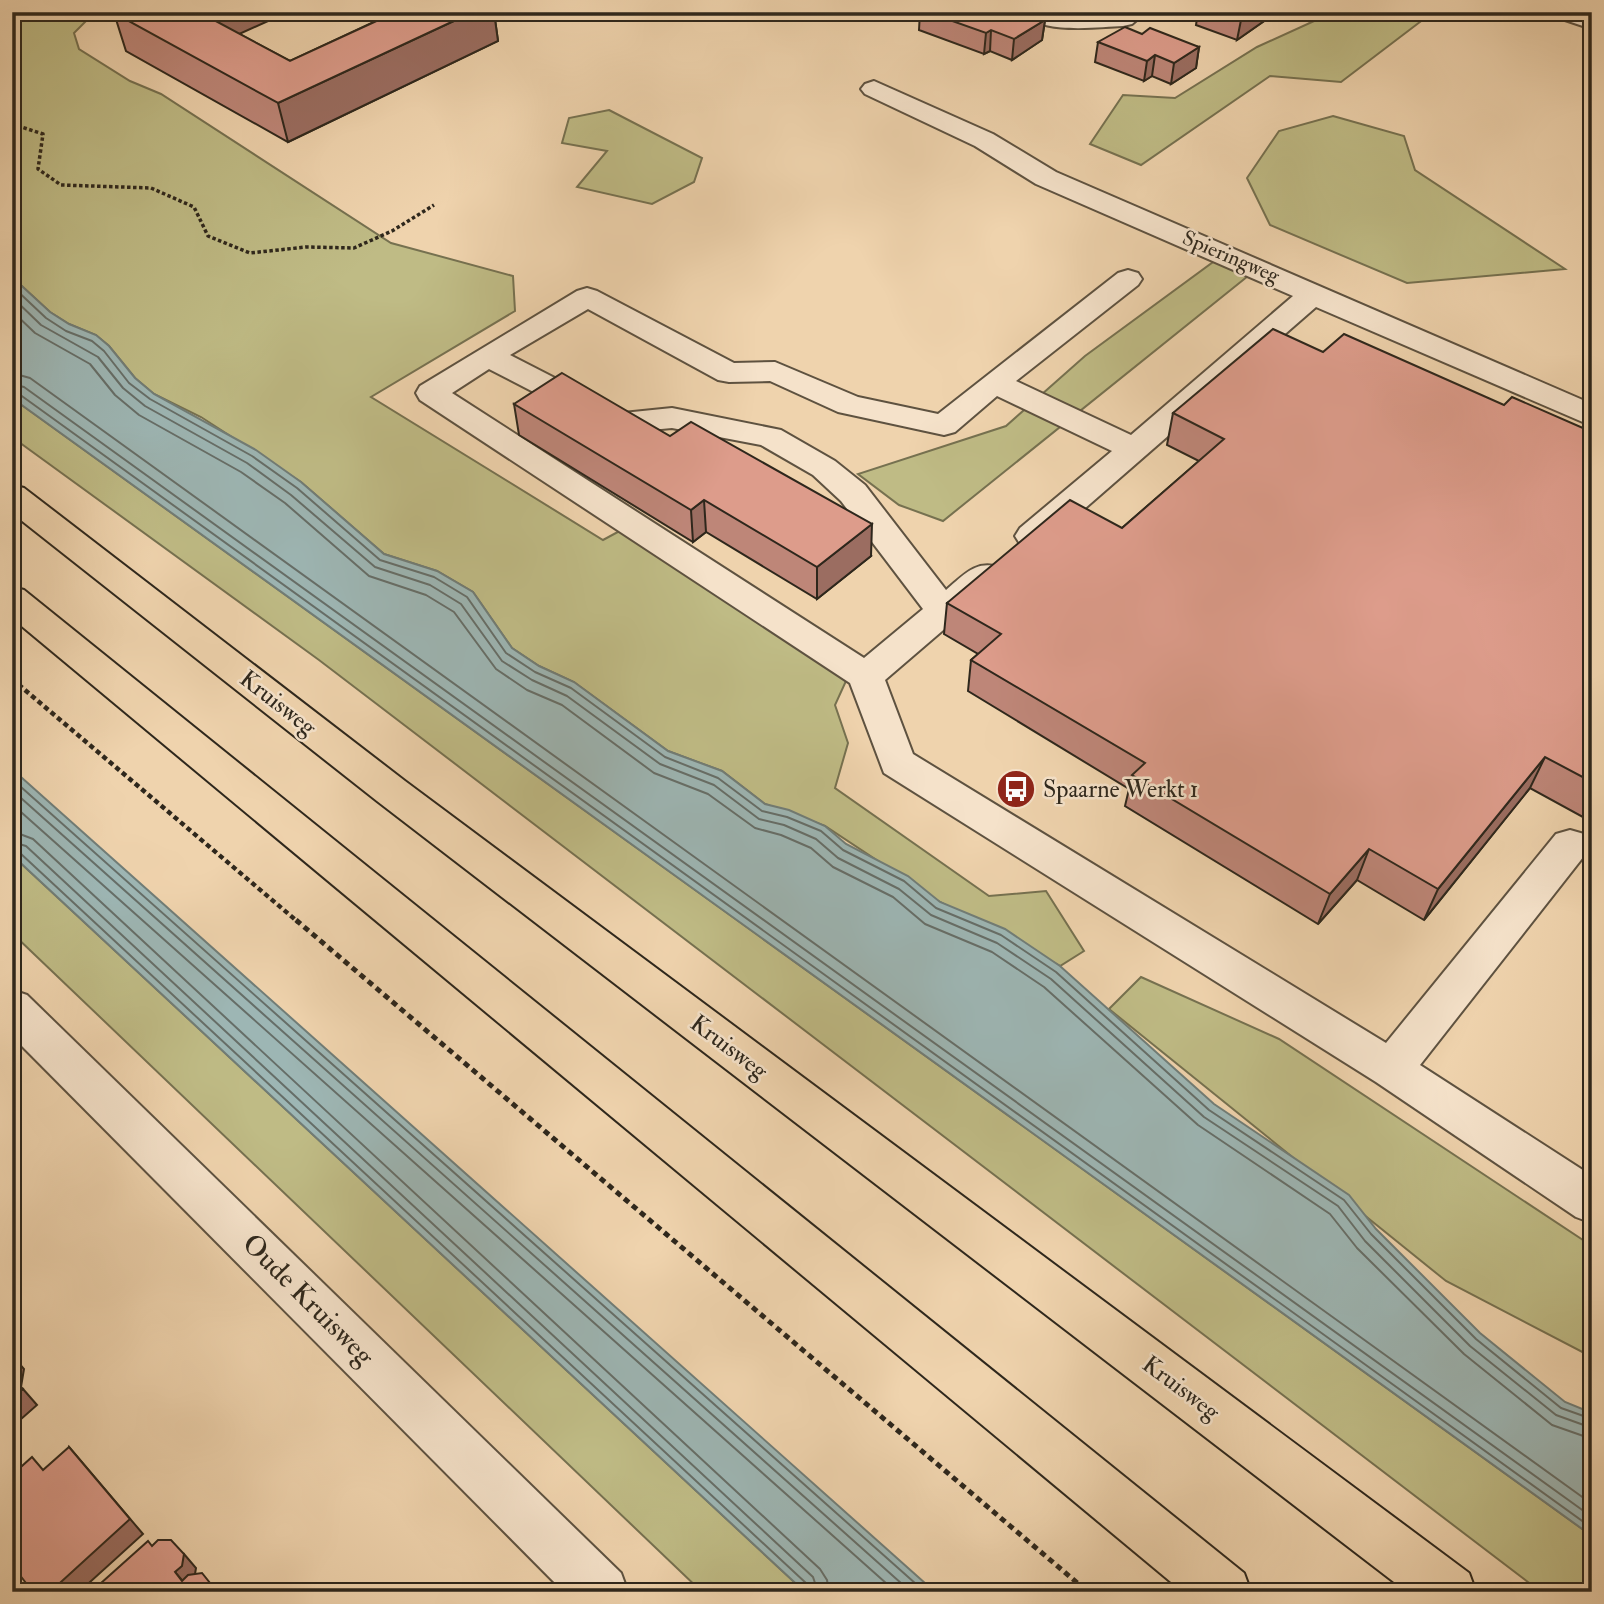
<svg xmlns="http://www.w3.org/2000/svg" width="1604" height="1604" viewBox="0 0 1604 1604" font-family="'IM FELL Double Pica',serif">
<rect width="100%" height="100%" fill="#efd3ad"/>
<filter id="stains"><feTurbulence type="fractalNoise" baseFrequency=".00286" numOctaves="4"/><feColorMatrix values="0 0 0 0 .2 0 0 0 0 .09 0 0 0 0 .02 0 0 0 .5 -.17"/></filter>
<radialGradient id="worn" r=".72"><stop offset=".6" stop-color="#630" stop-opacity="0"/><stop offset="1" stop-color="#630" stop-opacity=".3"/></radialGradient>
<g fill="#bfbb85" stroke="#767150" stroke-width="2">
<path d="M12 12H95L74 33 79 49 130 81 161 94 391 243 513 276 515 311 371 397 603 540 627 527 851 670 835 705 848 743 835 788 989 896 1046 891 1084 951 1060 966 940 902 825 826 765 804 722 771 668 751 574 682 539 666 512 648 473 592 437 571 384 554 301 482 201 417 154 394 135 378 109 346 96 335 69 324 50 312 12 277Z"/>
<path d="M1305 12H1433L1341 82 1270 76 1141 165 1090 144 1123 95 1175 98 1257 47 1312 22 1296 18Z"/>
<path d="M609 110 702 158 694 182 652 204 577 187 607 151 562 143 569 118Z"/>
<path d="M1333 116 1404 136 1415 170 1565 269 1407 283 1270 225 1247 178 1279 131Z"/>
<path d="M1220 257 1253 272 943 521 899 505 858 474 1006 426 1085 356Z"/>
<path d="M12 398 1592 1536V1592H1541L319 660 12 437Z"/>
<path d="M12 855 805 1592H702L12 933Z"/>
<path d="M1141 977 1279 1039 1592 1246V1357L1446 1281 1109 1009Z"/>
</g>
<g fill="#9db6b4" stroke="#717d77" stroke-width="2">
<path d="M12 277 50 312 69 324 96 335 109 346 135 378 154 394 256 450 301 482 384 554 437 571 473 592 512 648 539 666 574 682 668 751 722 771 765 804 789 810 825 826 846 844 908 876 940 902 1005 929 1060 966 1214 1104 1349 1195 1376 1229 1480 1333 1565 1402 1592 1413V1536L12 398Z"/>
<path d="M12 769 935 1592H805L12 855Z"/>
</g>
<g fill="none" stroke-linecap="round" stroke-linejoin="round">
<g stroke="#666e68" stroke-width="2">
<path d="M12 286 46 318 66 331 92 341 104 351 129 383 150 399 252 456 297 488 380 560 434 577 467 597 506 653 535 672 571 688 665 757 718 778 762 811 787 817 821 831 843 850 904 881 936 908 1001 935 1056 972 1209 1110 1344 1200 1371 1234 1476 1339 1561 1408 1592 1419"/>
<path d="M12 297 41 325 98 357 123 388 145 406 247 463 291 495 375 567 430 585 461 604 502 661 532 680 567 696 660 764 714 785 759 819 784 825 816 839 838 858 899 889 931 915 997 943 1051 979 1204 1117 1338 1206 1365 1241 1470 1346 1556 1415 1592 1428"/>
<path d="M12 311 35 333 90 364 115 395 139 415 241 472 285 503 369 576 426 595 454 612 496 669 527 690 562 705 654 773 708 794 755 828 781 835 811 848 833 867 893 897 925 924 992 952 1044 987 1198 1125 1330 1214 1357 1248 1464 1354 1552 1425 1592 1439"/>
<path d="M12 373 30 378 1592 1504"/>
<path d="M12 384 24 387 1592 1517"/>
<path d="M12 393 19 394 1592 1528"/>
<path d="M12 779 925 1592"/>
<path d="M12 790 911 1592"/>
<path d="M12 804 896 1592"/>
<path d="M12 831 33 839 820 1569 827 1580 829 1592"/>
<path d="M12 842 26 846 813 1577 818 1592"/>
<path d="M12 851 20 853 807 1584 810 1592"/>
</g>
<g stroke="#5e5240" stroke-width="4">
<g id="minor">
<path d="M1023 12H1146L1132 24 1123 26C1098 27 1039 35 1023 12Z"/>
<path d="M1552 12 1592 14V29L1556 17Z"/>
<path d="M874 81 993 134 1056 172 1592 404V426L1316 307 1044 544 1032 547 1020 544 1015 536 1020 528 1112 451 997 396 955 432 944 435 838 412 770 381 729 382 718 380 588 309 510 355 623 413 672 408 781 430 835 461 865 485 946 590C963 576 975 560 998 567L1003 575 998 583 885 680 913 754 1386 1043 1556 834 1570 830 1584 834 1590 845 1584 856 1420 1065 1592 1176V1223L1576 1217 1376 1082 884 773 850 683 420 400 416 393 420 386 577 291 587 288 597 291 734 363 775 362 858 397 938 414 1118 273 1128 270 1138 273 1142 279 1138 285 1016 381 1131 435 1293 296 1036 184 975 146 865 94 861 89 865 84ZM489 369 607 430 618 433 672 428 761 445 813 475 841 501 923 609 864 658 452 393Z"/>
<path d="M12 990 27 995 621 1573 628 1592H564L12 1036Z"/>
</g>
</g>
<g stroke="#2e271c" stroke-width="4">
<g id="highway">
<path d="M12 485 24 488 405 781 1469 1573 1476 1592H1407L377 801 12 513Z"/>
<path d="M12 587 24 590 1244 1573 1251 1592H1183L12 618Z"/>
</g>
</g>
<path stroke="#2e271c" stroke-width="3.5" stroke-dasharray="3.5 2.5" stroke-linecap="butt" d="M12 124 43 134 38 169 61 185 151 188 194 207 208 236 250 253 306 247 354 248 392 231 434 205"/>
<path stroke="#2e271c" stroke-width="4.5" stroke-dasharray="5 3.5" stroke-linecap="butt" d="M12 679 298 922"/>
<path stroke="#2e271c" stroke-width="5" stroke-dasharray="6 4.5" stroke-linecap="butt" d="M296 920 1088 1592"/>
<use href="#minor" fill="#f5e2ca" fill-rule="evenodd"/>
<use href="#highway" fill="#efd3ad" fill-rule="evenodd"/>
</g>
<g fill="#be8678" stroke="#2e271c" stroke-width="2">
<path d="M358 12H494L498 41 288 142 126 51 114 13 239 34 290 61 376 21Z"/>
<path d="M920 12H1025L1045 20 1042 40 1012 60 990 51 984 54 919 30Z"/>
<path d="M1198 12H1277L1237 40 1196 25Z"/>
<path d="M1142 34 1199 47 1196 68 1171 84 1152 76 1144 81 1095 62 1098 42Z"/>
<path d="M1323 352 1592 432V822L1530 788 1424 920 1357 880 1318 924 1125 806 1129 789 968 691 971 660 978 654 944 634 947 603 1122 528 1199 461 1167 445 1173 413Z"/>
<path d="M514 404 871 556 817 599 706 532 693 542 519 435Z"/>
</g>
<g fill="#9b6d61" stroke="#2e271c" stroke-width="2">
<path d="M196 12H288L206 49Z"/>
<path d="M473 12H494L498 41 288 142 278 103Z"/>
<path d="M1252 12H1277L1237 40 1241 20Z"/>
<path d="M1045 20 1042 40 1012 60 1014 39Z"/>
<path d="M991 30 990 51 984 54 986 33Z"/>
<path d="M1199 47 1196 68 1171 84 1174 63Z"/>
<path d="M1155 55 1152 76 1144 81 1147 61Z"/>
<path d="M704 500 706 532 693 542 691 510Z"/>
<path d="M872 524 871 556 817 599V567Z"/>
<path d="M1545 757 1530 788 1424 920 1438 889Z"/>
<path d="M1369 849 1357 880 1318 924 1330 894Z"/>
<path d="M12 1355 24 1369 21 1387 12 1378Z"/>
<path d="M23 1389 37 1405 12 1427V1398Z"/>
<path d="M69 1447 143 1534 79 1592H50Z"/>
<path d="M184 1554 196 1568 192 1592 175 1572Z"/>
</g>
<g fill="#dd9c8b" stroke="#2e271c" stroke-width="2">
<path d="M199 12 290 61 396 12H473L278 103 114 13Z"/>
<path d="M927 12H1025L1045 20 1014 39 991 30 986 33Z"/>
<path d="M1220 12H1252L1241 20Z"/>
<path d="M1125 27 1142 34 1150 28 1199 47 1174 63 1155 55 1147 61 1098 42Z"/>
<path d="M1273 329 1323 352 1344 334 1504 405 1512 397 1592 432V782L1545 757 1438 889 1369 849 1330 894 1132 775 1145 763 971 660 1001 634 947 603 1070 500 1122 528 1224 439 1173 413Z"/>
<path d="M562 373 670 436 691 422 872 524 817 567 704 500 691 510 514 404Z"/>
<path d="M12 1378 23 1389 12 1398Z"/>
<path d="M69 1447 130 1519 50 1592H33L12 1565V1495L19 1489 12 1481V1475L32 1457 43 1470Z"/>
<path d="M158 1540H171L184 1554 182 1566 175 1572 182 1581 188 1575 202 1573 214 1588 213 1592H91L148 1541 152 1546Z"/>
</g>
<defs>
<g id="bus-disc" transform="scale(2.0125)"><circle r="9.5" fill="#8f2418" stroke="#f5e2ca"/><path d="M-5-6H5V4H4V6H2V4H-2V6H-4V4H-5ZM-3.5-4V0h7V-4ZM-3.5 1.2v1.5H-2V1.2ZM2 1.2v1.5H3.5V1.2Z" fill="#fff"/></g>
</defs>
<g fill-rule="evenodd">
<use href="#bus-disc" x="1016" y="789"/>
</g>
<g text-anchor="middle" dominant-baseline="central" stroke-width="5" stroke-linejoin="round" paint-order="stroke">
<g font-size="21" fill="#2e271c" stroke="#f5e2ca">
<text transform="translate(1231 257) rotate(23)">Spieringweg</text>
</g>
<g font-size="24" fill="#2e271c" stroke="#f5e2ca">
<text transform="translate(278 703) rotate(38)">Kruisweg</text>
<text transform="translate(729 1047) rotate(37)">Kruisweg</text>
<text transform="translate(1181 1388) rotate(37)">Kruisweg</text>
</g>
<g font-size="24" fill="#2e271c" stroke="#f5e2ca" text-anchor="start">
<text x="1043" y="789">Spaarne Werkt 1</text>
</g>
<g font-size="28" fill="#2e271c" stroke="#f5e2ca">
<text transform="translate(308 1300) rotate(45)">Oude Kruisweg</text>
</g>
</g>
<rect width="1604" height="1604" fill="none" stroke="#efd3ad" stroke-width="42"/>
<rect x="14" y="14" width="1576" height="1576" fill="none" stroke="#2e271c" stroke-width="3.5"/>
<rect x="21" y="21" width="1562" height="1562" fill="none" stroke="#2e271c" stroke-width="2"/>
<rect width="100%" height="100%" filter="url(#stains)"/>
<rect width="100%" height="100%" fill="url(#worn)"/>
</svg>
